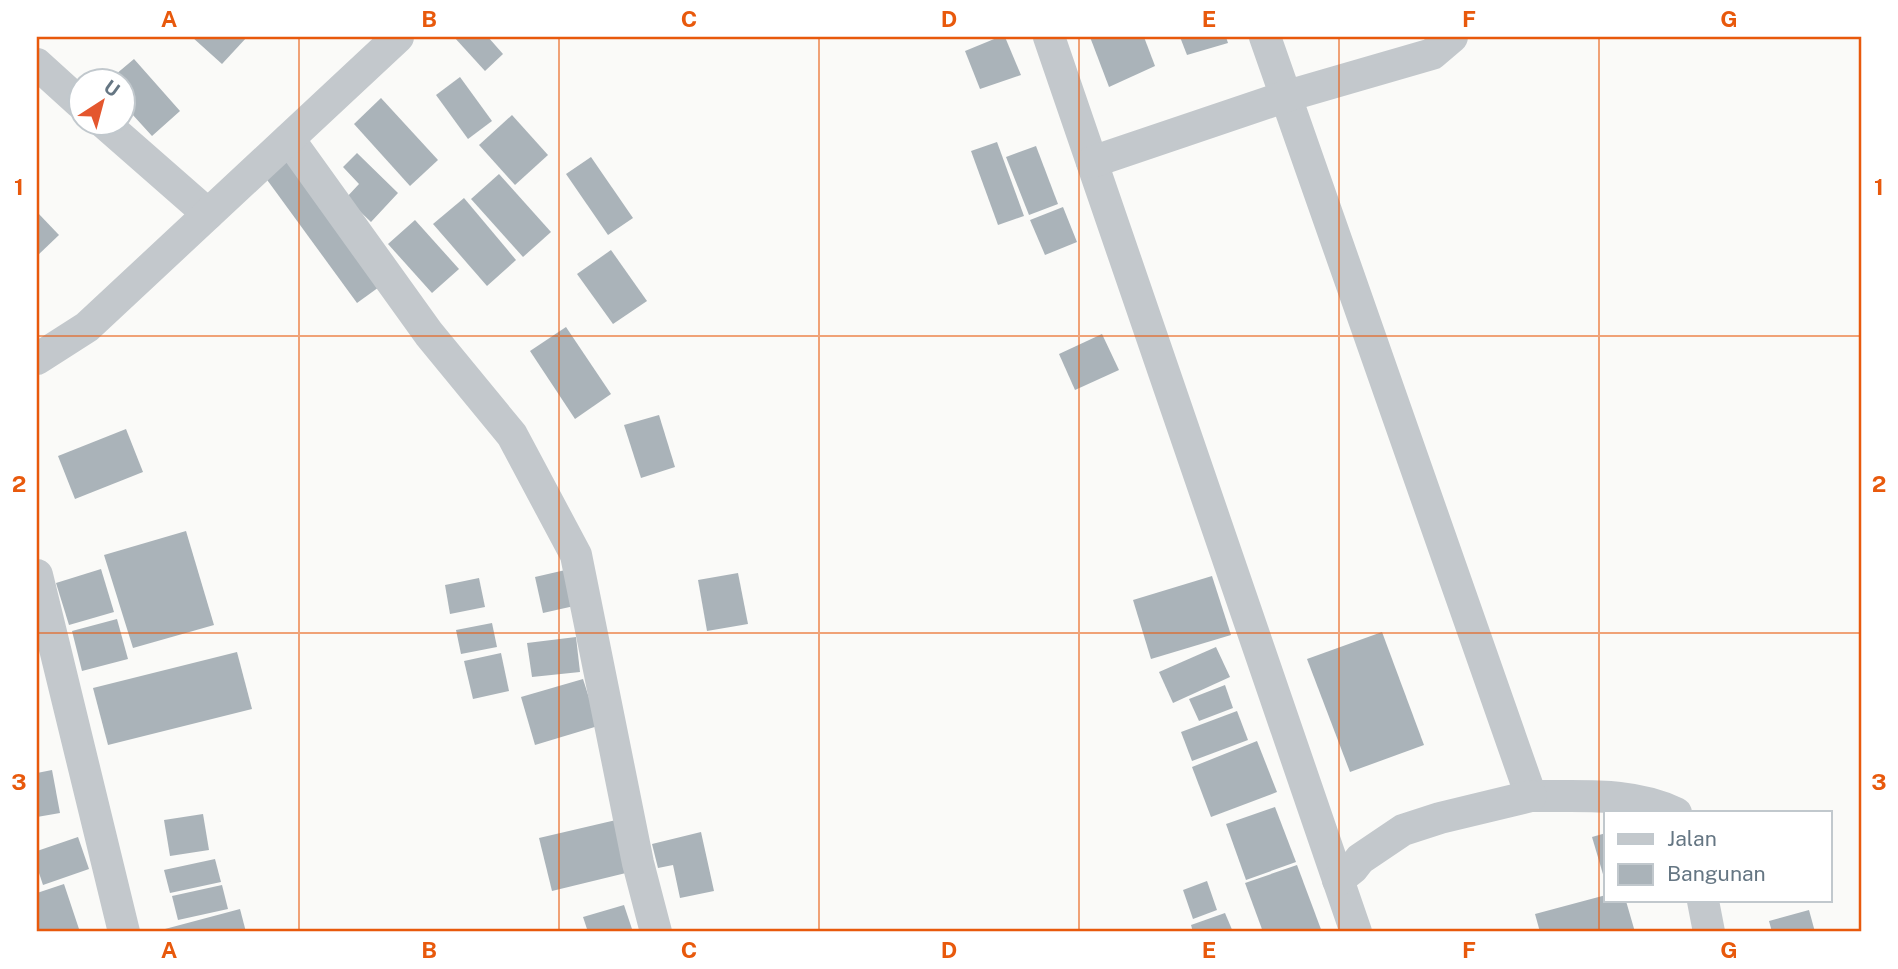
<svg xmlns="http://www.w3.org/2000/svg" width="1898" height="969" viewBox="0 0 1898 969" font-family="'Public Sans',sans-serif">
<rect width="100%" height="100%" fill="#fafaf8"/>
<g fill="#aab3b9">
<path d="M192 37H247L222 64Z"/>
<path d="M454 37H488L503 54 485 71Z"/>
<path d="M999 37H1005L1021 75 980 89 965 51Z"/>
<path d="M1090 37H1144L1155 66 1109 87Z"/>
<path d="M1180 37H1226L1228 43 1187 55Z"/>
<path d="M134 59 180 111 152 136 122 103V80H109Z"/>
<path d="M460 77 492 121 468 139 436 95Z"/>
<path d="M381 98 438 160 410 186 354 124Z"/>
<path d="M512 115 548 155 515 185 479 145Z"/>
<path d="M997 142 1024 216 998 225 971 151Z"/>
<path d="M1036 146 1058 204 1029 215 1006 157Z"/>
<path d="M357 153 398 193 371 222 346 198 359 184 343 167Z"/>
<path d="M294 157 386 282 357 303 265 177Z"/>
<path d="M591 157 633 218 608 235 566 174Z"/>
<path d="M499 174 551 232 523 257 471 199Z"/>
<path d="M464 198 516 260 487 286 433 224Z"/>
<path d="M1063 207 1077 242 1045 255 1030 220Z"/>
<path d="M37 212 59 235 37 256Z"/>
<path d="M415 220 459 269 432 293 388 244Z"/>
<path d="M611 250 647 301 613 324 577 274Z"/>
<path d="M566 327 611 394 575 419 530 351Z"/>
<path d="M1102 334 1119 370 1075 390 1059 354Z"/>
<path d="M659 415 675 467 641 478 624 425Z"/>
<path d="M126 429 143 472 75 499 58 456Z"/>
<path d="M186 531 214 625 133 648 104 555Z"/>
<path d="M574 568 583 604 543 613 535 577Z"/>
<path d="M101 569 114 612 69 625 56 583Z"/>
<path d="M738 573 748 624 707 631 698 580Z"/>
<path d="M1212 576 1231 635 1151 659 1133 600Z"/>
<path d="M479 578 485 607 450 614 445 585Z"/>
<path d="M117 619 128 659 82 671 72 631Z"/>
<path d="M492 623 497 647 461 654 456 630Z"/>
<path d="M1382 632 1424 745 1350 772 1307 659Z"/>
<path d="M576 637 580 672 532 677 527 643Z"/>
<path d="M1216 647 1230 677 1173 703 1159 672Z"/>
<path d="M237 652 252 709 108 745 93 688Z"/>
<path d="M501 653 509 691 473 699 464 661Z"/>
<path d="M583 679 598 726 535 745 521 697Z"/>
<path d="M1225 685 1233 708 1199 721 1189 699Z"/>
<path d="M1237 711 1248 740 1192 761 1181 732Z"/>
<path d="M1257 741 1277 792 1211 817 1192 767Z"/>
<path d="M52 770 60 813 37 817V773Z"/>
<path d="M1275 807 1296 862 1246 880 1226 824Z"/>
<path d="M203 814 209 850 170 856 164 820Z"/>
<path d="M616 820 630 872 552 891 539 838Z"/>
<path d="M701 832 714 891 680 898 673 865 658 868 652 844Z"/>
<path d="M1606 833V881H1605L1592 837Z"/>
<path d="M78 837 89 869 43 885 37 867V851Z"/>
<path d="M215 859 221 882 170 893 164 870Z"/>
<path d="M1297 865 1322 932H1263L1245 883Z"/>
<path d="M1207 881 1217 910 1193 919 1183 890Z"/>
<path d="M64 884 80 932H37V893Z"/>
<path d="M222 885 228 909 178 920 172 896Z"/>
<path d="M1606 895V901H1626L1635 932H1540L1535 914Z"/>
<path d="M624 905 633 932H588L583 917Z"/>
<path d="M240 909 246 932H166L165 929Z"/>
<path d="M1809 910 1815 932H1772L1769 921Z"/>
<path d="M1225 913 1233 932H1193L1191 925Z"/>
</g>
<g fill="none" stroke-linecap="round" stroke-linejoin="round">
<g stroke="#c3c8cc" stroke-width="32">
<path d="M1049 37 1356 932"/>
<path d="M1265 37 1531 796C1579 797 1631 791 1676 813"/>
<path d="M37 64 80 103"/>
<path d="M103 122 208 214"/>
<path d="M289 139 429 334 512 435 576 555 638 863 656 932"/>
<path d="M1092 162 1287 96 1432 54 1452 37"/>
<path d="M37 359 87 327 398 37"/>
<path d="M37 575 124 932"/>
<path d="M1338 880 1353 868 1360 859 1403 830 1440 818 1531 796"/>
<path d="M1703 901 1709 932"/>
</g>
</g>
<path fill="none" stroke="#e8590c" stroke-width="2" stroke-opacity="0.55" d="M299 37V932M559 37V932M819 37V932M1079 37V932M1339 37V932M1599 37V932M37 336H1861M37 633H1861"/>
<rect width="1898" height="969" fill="none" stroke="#ffffff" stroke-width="77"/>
<rect x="1604" y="811" width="228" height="91" fill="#ffffff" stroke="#c1c8cd" stroke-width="2"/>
<rect x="1618" y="834" width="35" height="10" fill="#c3c8cc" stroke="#c1c8cd" stroke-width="2"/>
<text x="1667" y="846" font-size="21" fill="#657683">Jalan</text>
<rect x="1618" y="864" width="35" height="21" fill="#aab3b9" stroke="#c1c8cd" stroke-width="2"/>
<text x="1667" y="881" font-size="21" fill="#657683">Bangunan</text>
<g transform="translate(102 102) rotate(36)"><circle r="33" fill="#ffffff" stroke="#c1c8cd" stroke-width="2"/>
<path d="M0-5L12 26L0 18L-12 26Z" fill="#e4572e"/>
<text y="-10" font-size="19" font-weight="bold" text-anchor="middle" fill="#657683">U</text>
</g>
<rect x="38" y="38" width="1822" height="892" fill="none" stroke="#e8590c" stroke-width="2.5"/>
<g font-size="23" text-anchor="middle" font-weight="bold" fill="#e8590c">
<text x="169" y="27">A</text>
<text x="429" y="27">B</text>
<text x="689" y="27">C</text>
<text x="949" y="27">D</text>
<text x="1209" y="27">E</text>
<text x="1469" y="27">F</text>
<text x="1729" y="27">G</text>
<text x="19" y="195">1</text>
<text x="1879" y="195">1</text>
<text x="19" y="492">2</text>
<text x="1879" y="492">2</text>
<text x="19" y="790">3</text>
<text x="1879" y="790">3</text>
<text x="169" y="958">A</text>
<text x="429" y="958">B</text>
<text x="689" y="958">C</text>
<text x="949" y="958">D</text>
<text x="1209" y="958">E</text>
<text x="1469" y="958">F</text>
<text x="1729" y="958">G</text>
</g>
</svg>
